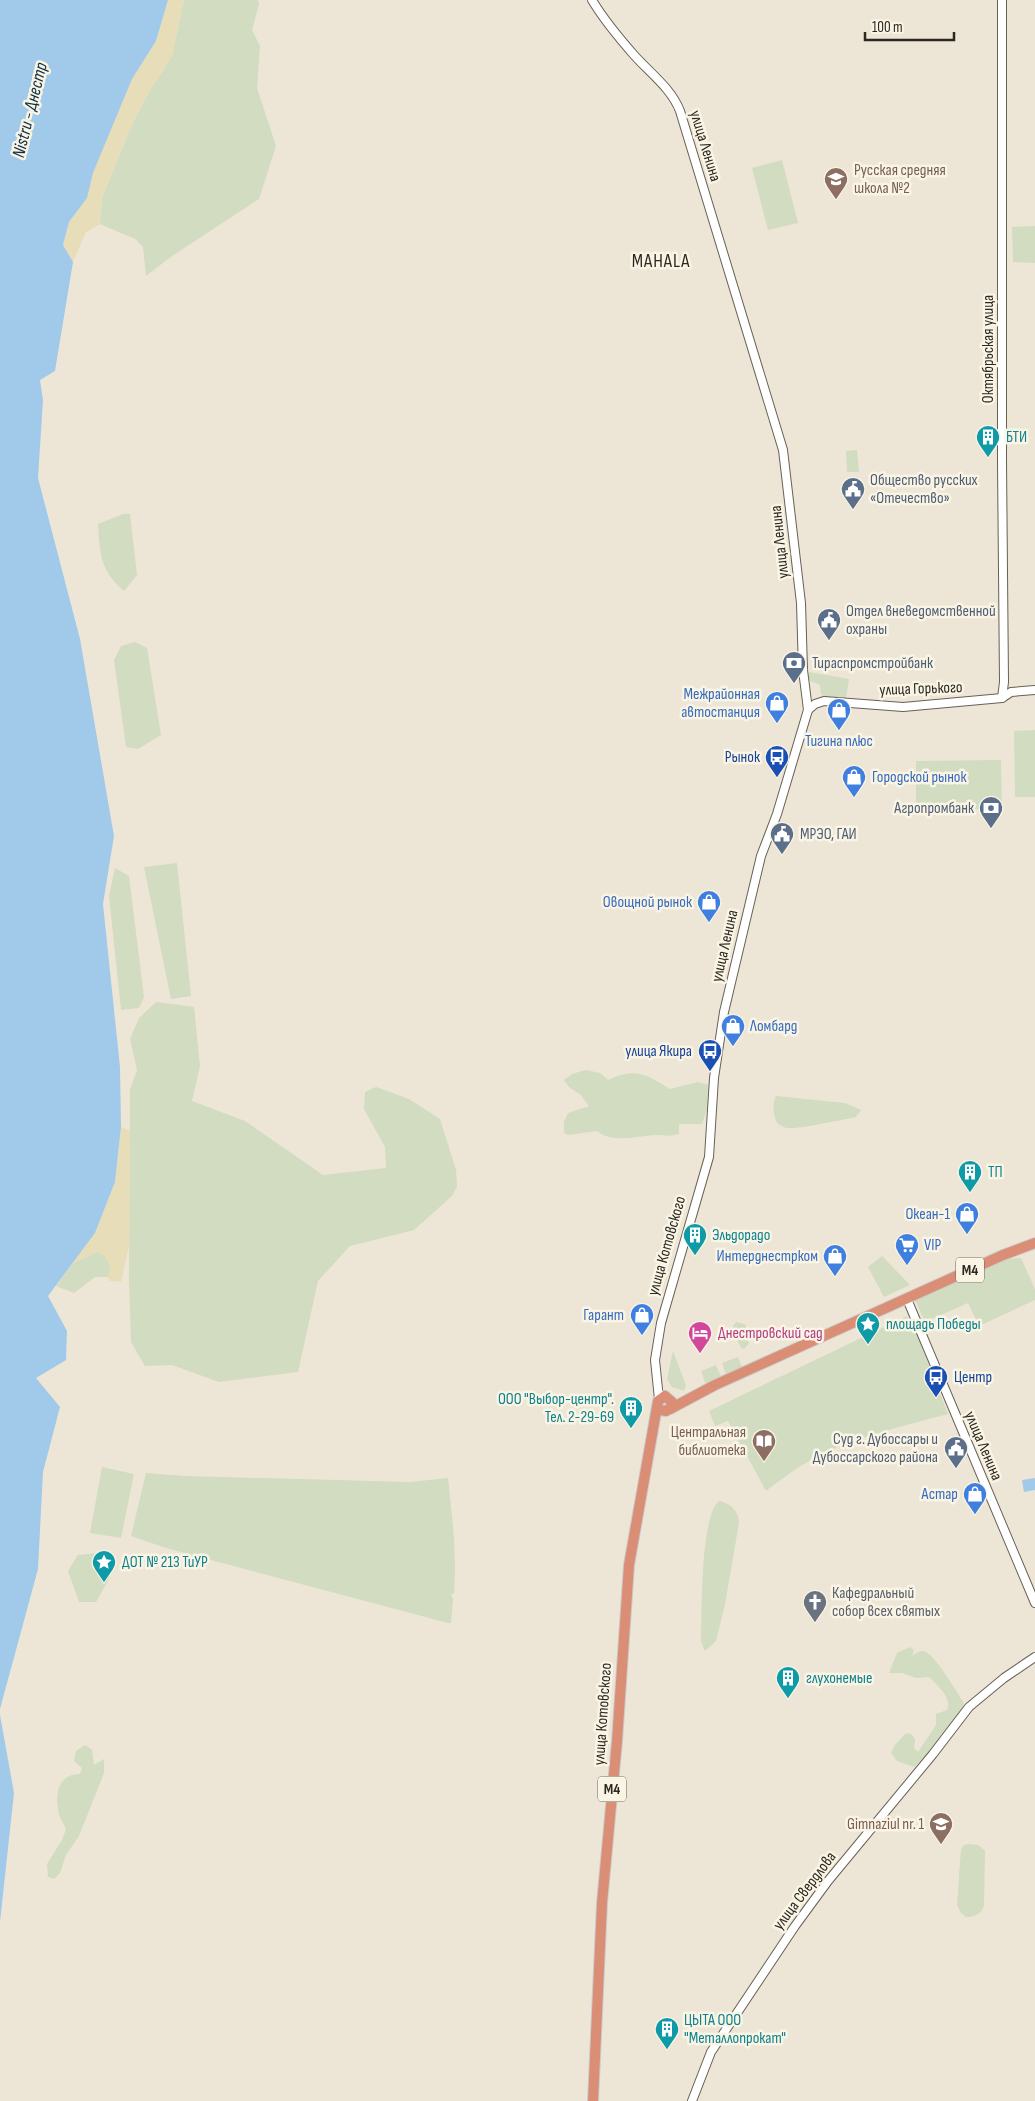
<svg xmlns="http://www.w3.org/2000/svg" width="1035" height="2101" viewBox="0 0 1035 2101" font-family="'Sofia Sans Condensed',sans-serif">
<rect width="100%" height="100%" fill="#ede6d7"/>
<g fill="#d1dcc1">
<path d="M184 0H258L259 4 252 30 260 46 257 88 276 146 259 199 172 256 146 276 143 247 135 239 100 224 102 198 134 120 149 92 172 56Z"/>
<path d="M782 160 798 223 768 230 752 168Z"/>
<path d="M1035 226V263L1013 262 1012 227Z"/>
<path d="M857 450 859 472H847L846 451Z"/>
<path d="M123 514H130L137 575 124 591C100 570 100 554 98 524Z"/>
<path d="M135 642 147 648 161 735 138 749 126 747 114 660 121 646Z"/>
<path d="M809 672 849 679 846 698 843 700 825 698 821 694 820 685 808 680Z"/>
<path d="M1035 730V797H1015L1014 731Z"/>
<path d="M1001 760 1002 809H916V761Z"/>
<path d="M177 863 191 996 171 999 144 867Z"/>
<path d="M115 868 129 876 144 997 139 1008 121 1010 109 896Z"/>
<path d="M156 1002 194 1007 200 1066 192 1101 245 1121 323 1175 386 1168 385 1147 364 1109 365 1092 376 1087 409 1099 440 1119 456 1170 457 1186 452 1196 414 1230 350 1246 318 1281 298 1372 219 1382 172 1365 145 1366 131 1342 129 1279 130 1090 137 1070 130 1039 139 1018Z"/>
<path d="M586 1070 600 1073 608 1080C635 1067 646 1074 670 1089L698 1082 708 1085 707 1109 702 1124H679V1134C670 1137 664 1135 655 1135 636 1136 613 1144 597 1131L568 1135 564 1133V1122L568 1113 589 1106 581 1095 569 1087 564 1080 572 1074Z"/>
<path d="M776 1096 845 1103 861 1110 856 1117C846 1119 794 1130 788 1128 784 1128 780 1125 777 1123 773 1113 772 1106 776 1096Z"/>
<path d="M97 1252 105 1256 111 1267 108 1277H95L74 1293 56 1286 73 1263Z"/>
<path d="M882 1256 910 1285 884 1297 868 1267Z"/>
<path d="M1021 1258 1035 1289V1300L979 1326 968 1303 925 1322 915 1300 1004 1259Z"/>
<path d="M907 1316 918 1337 948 1414C907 1425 863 1435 824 1453 803 1463 784 1477 766 1491L728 1421 715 1426 709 1411Z"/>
<path d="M737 1322 746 1325V1333L749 1343 745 1348 742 1349 732 1331 734 1324Z"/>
<path d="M673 1351 686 1385 684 1391 672 1387 667 1379Z"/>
<path d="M738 1357 742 1367 726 1374 722 1363Z"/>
<path d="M716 1365 721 1377 705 1383 701 1371Z"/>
<path d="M102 1467 134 1474 121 1538 90 1533Z"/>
<path d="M146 1473 185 1476 410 1482 448 1478C452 1516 457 1554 454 1593L451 1595 453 1599 451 1623H448L166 1548 131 1536Z"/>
<path d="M719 1501C730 1503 739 1511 739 1523L725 1604 716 1641 705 1651 701 1641C702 1613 700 1517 719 1501Z"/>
<path d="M98 1553 110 1563V1577L96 1602H79L68 1571 78 1555Z"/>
<path d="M910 1647 914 1650 912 1656C915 1654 919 1651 923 1651 934 1652 957 1693 964 1703 957 1724 930 1752 914 1767L897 1761 891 1753 895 1745 906 1733 911 1734 915 1739 914 1748 918 1752 936 1725V1714L947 1710C953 1698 937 1685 929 1677L916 1678 902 1673H889L897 1653Z"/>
<path d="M85 1745 92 1750 94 1765 104 1759V1773L79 1836 66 1855 60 1873 54 1879 48 1877 47 1864 62 1840 66 1829C64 1824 60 1819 59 1814 54 1795 58 1774 80 1774L82 1768 74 1761 76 1751Z"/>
<path d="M969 1844 978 1845 985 1851 984 1905C982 1914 975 1917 966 1917L961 1913 957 1905 961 1849 964 1845Z"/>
</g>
<g fill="#e7ddb8">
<path d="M168 0H184L172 56 149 92 134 120 102 198 100 224 86 232 73 262 63 245 69 222 87 198 93 173 132 79 156 41Z"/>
<path d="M121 1127 130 1131V1139L129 1245 121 1282 110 1281 108 1277 111 1267 105 1256 97 1252 73 1263 95 1233 115 1183Z"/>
</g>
<g fill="#a1caea">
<path d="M0 0H168L156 41 132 79 93 173 87 198 69 222 63 245 73 262 55 371 40 380 43 400 38 478 80 639 114 836 103 904 120 1067 121 1127 115 1182 95 1233 48 1296 67 1331 66 1360 36 1378 60 1407 43 1472 38 1569 0 1709Z"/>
<path d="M1035 1478V1490L1024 1492 1022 1480Z"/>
<path d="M0 1715 14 1793 0 1922Z"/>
</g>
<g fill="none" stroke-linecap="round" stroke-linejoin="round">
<g stroke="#676154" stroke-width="10">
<g id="tertiary">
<path d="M592 0C604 20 619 38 634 55 650 73 671 88 680 111L783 450 801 603 803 670 808 710 777 814 761 856 724 1012 714 1078 709 1157 661 1323 655 1360 659 1399"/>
<path d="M1002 0V462L1004 682 1002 698"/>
<path d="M808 710 815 704 824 701 903 707 1002 698 1011 692 1035 690"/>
<path d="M907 1299 1035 1603"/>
<path d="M692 2101 711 2052 795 1926 828 1881 933 1754 969 1707 1004 1678 1035 1657"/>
</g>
</g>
<g stroke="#cccbca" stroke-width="12">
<g id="trunk">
<path d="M670 1409 715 1385 1003 1255 1035 1243"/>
<path d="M593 2101 602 1903 617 1741 629 1565 658 1401 665 1396 672 1402V1407L666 1411 660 1410 657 1406"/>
</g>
</g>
<use href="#tertiary" stroke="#fff" stroke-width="8"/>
<use href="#trunk" stroke="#da8e76" stroke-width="10"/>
</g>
<defs>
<g id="school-pin" transform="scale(1.25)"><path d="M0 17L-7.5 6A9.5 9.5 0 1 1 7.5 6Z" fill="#8d6e63" stroke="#faf4e4"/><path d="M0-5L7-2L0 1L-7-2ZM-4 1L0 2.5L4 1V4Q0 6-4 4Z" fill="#fff"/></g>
<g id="building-pin" transform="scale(1.25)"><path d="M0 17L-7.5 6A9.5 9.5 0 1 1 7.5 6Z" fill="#0f9aa8" stroke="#faf4e4"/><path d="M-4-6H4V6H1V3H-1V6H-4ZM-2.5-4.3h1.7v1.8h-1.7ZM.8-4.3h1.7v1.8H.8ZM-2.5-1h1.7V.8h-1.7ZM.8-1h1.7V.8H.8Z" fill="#fff"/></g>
<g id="civic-pin" transform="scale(1.25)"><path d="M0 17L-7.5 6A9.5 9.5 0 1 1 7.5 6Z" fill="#5c6f8a" stroke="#faf4e4"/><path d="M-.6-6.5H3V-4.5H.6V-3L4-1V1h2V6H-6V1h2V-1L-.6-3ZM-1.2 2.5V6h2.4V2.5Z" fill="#fff"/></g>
<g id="bank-pin" transform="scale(1.25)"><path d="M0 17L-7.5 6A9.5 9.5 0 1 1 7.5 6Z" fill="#5c6f8a" stroke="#faf4e4"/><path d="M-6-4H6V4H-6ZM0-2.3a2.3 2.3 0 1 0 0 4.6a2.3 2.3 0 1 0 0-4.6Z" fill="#fff"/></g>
<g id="shop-pin" transform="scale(1.25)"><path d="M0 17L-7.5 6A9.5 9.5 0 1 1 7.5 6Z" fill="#3f7fe0" stroke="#faf4e4"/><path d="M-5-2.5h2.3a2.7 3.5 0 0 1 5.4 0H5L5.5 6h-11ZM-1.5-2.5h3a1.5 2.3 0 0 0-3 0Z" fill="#fff"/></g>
<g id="bus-pin" transform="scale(1.25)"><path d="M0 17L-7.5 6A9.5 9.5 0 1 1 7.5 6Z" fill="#1a4fb4" stroke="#faf4e4"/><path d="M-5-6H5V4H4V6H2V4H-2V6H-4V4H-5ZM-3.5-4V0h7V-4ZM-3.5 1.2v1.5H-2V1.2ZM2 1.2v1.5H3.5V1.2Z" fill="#fff"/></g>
<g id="supermarket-pin" transform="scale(1.25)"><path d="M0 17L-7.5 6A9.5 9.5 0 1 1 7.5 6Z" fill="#3f7fe0" stroke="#faf4e4"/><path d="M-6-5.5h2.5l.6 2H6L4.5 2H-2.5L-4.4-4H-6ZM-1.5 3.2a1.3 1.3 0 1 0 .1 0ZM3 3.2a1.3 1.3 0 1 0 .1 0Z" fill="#fff"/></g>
<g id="sight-pin" transform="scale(1.25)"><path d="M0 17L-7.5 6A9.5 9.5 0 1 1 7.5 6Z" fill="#0f9aa8" stroke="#faf4e4"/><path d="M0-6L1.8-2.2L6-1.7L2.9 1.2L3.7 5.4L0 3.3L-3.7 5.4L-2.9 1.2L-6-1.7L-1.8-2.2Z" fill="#fff"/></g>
<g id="hotel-pin" transform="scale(1.25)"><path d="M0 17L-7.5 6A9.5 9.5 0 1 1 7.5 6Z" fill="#d1479c" stroke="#faf4e4"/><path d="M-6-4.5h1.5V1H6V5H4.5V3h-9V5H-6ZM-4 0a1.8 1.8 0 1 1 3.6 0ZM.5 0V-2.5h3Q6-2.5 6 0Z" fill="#fff"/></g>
<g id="library-pin" transform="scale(1.25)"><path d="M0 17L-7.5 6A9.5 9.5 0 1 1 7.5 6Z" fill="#8d6e63" stroke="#faf4e4"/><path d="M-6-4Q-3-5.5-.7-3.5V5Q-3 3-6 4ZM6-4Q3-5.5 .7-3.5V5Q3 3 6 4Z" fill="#fff"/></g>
<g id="church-pin" transform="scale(1.25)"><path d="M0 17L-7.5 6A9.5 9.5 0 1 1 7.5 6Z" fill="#6b7280" stroke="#faf4e4"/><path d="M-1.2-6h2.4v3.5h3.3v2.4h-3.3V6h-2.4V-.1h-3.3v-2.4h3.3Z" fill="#fff"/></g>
</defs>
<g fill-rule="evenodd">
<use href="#school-pin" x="836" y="179"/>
<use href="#building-pin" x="988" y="437"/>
<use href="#civic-pin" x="853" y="489"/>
<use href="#civic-pin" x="829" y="620"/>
<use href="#bank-pin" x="794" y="663"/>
<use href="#shop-pin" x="777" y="703"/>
<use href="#shop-pin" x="839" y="710"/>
<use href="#bus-pin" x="777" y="757"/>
<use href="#shop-pin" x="854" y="777"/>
<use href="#bank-pin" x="991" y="808"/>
<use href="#civic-pin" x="782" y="834"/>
<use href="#shop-pin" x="709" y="902"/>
<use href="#shop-pin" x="733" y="1026"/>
<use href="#bus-pin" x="710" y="1051"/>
<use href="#building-pin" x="970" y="1172"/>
<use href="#shop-pin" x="967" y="1214"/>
<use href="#building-pin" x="695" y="1235"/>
<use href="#supermarket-pin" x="907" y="1245"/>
<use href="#shop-pin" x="835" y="1256"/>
<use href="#shop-pin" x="642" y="1315"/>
<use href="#sight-pin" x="868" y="1324"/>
<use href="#hotel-pin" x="700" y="1333"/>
<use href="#bus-pin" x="936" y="1377"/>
<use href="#building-pin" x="631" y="1408"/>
<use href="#library-pin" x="764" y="1441"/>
<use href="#civic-pin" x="956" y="1448"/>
<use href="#shop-pin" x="975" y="1494"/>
<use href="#sight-pin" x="104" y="1562"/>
<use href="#church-pin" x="815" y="1602"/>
<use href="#building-pin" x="788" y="1678"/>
<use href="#school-pin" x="941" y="1824"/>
<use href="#building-pin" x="667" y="2029"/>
</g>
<g text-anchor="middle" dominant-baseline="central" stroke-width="5" stroke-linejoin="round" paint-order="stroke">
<g fill="#faf4e4" stroke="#69655c" stroke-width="1">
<rect x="956" y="1257.5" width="28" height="25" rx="4"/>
<rect x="598" y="1776.5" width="28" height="25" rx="4"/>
</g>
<g font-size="15" font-weight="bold" fill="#2b2822">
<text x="970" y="1270">M4</text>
<text x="612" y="1789">M4</text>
</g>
<g font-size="16" fill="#2b2822" stroke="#faf4e4">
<text transform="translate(705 146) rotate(73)">улица Ленина</text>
<text transform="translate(988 349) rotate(-90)">Октябрьская улица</text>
<text transform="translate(780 542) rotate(-96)">улица Ленина</text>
<text transform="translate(921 689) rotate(-2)">улица Горького</text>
<text transform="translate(725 946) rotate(-77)">улица Ленина</text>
<text transform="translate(667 1246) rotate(-74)">улица Котовского</text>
<text transform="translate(983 1446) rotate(67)">улица Ленина</text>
<text transform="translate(603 1714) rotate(-86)">улица Котовского</text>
<text transform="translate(805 1891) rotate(-53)">улица Свердлова</text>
</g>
<g font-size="16" fill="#785e54" stroke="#faf4e4" text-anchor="end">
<text x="854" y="170" text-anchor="start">Русская средняя<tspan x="854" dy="18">школа №2</tspan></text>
<text x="746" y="1432">Центральная<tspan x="746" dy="18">библиотека</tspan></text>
<text x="924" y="1824">Gimnaziul nr. 1</text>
</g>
<g font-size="16" fill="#0d838f" stroke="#faf4e4" text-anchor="start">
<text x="1006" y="437">БТИ</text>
<text x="988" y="1172">ТП</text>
<text x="712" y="1235">Эльдорадо</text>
<text x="886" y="1324">площадь Победы</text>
<text x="614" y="1399" text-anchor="end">ООО "Выбор-центр".<tspan x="614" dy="18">Тел. 2-29-69</tspan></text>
<text x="122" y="1562">ДОТ № 213 ТиУР</text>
<text x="806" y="1678">глухонемые</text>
<text x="684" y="2020">ЦЫТА ООО<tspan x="684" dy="18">"Металлопрокат"</tspan></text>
</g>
<g font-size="16" fill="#4e5e75" stroke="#faf4e4" text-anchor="start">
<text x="870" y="480">Общество русских<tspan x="870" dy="18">«Отечество»</tspan></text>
<text x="846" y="611">Отдел вневедомственной<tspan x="846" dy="18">охраны</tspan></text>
<text x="812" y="663">Тираспромстройбанк</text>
<text x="974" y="808" text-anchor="end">Агропромбанк</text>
<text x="800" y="834">МРЭО, ГАИ</text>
<text x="938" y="1439" text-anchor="end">Суд г. Дубоссары и<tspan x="938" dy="18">Дубоссарского района</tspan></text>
</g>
<g font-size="16" fill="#366cbe" stroke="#faf4e4" text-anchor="end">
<text x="760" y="694">Межрайонная<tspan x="760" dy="18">автостанция</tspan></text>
<text x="839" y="741" text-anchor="middle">Тигина плюс</text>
<text x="872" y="777" text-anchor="start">Городской рынок</text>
<text x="692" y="902">Овощной рынок</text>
<text x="750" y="1026" text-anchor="start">Ломбард</text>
<text x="950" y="1214">Океан-1</text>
<text x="924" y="1245" text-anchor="start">VIP</text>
<text x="818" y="1256">Интерднестрком</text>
<text x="624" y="1315">Гарант</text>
<text x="958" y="1494">Астар</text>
</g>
<g font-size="16" fill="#164399" stroke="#faf4e4" text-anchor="end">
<text x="760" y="757">Рынок</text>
<text x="692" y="1051">улица Якира</text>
<text x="954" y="1377" text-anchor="start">Центр</text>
</g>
<g font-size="16" fill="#b23c85" stroke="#faf4e4" text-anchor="start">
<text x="718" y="1333">Днестровский сад</text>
</g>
<g font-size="16" fill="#5b616d" stroke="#faf4e4" text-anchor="start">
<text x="832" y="1593">Кафедральный<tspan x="832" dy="18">собор всех святых</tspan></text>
</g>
<g font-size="18" font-style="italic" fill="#0c2d43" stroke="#faf4e4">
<text transform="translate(30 110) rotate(-76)">Nistru - Днестр</text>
</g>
<g font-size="19" letter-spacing="1" fill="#2b2822" stroke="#faf4e4">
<text x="661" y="261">MAHALA</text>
</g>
</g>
<path d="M865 32v8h89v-8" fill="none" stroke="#2b2822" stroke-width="2.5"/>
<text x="872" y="32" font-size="15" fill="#2b2822" stroke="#faf4e4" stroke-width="4" paint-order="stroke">100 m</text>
</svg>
